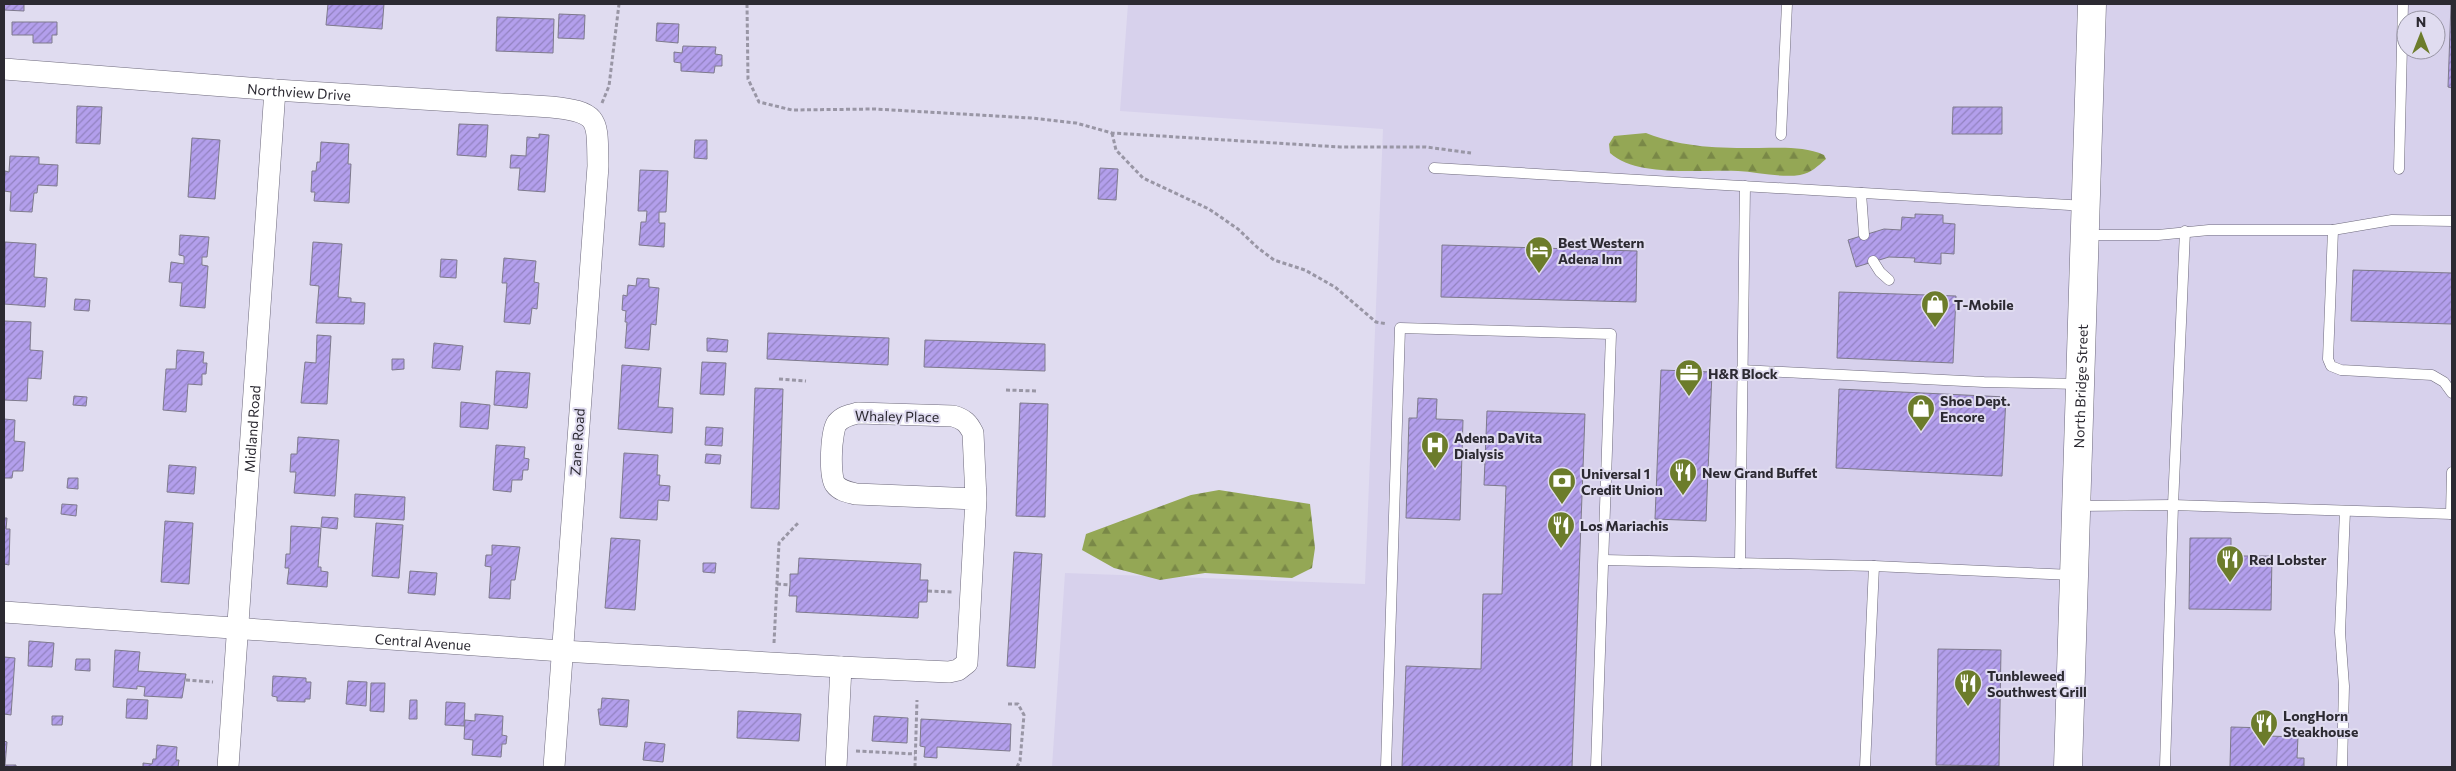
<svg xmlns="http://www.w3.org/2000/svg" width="2456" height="771" viewBox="0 0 2456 771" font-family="Commissioner,sans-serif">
<defs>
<pattern id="forest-firs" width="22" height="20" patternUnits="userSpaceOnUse" patternTransform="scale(1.25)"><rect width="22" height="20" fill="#94a755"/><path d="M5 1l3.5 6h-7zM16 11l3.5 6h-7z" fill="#798847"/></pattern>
<pattern id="building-hatch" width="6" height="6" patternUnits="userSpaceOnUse" patternTransform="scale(1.25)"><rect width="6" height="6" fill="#b39fec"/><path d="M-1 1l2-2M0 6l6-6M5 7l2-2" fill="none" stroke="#9282c0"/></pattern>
</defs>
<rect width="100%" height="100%" fill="#e0dcf0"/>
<path fill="#d7d1ec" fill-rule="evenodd" d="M1128 4H2452V767H1052L1065 573 1365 584 1383 129 1120 111ZM2406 20H2436V50H2406Z"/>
<g fill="url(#forest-firs)">
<path d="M1646 133C1685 148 1718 148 1759 148 1781 148 1804 146 1824 155L1826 159C1818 166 1811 173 1800 175 1781 178 1757 172 1738 171 1703 169 1637 178 1610 153L1609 144 1614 136Z"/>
<path d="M1219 490 1310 504 1315 548 1312 568 1292 578 1205 573 1160 580 1114 568 1082 550 1086 534 1191 495Z"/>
</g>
<g fill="url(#building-hatch)" stroke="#7e7a8c">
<path d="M4 4H24V11L4 10Z"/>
<path d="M328 4H384L382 29 326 25Z"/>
<path d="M2451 4H2452V88L2448 87Z"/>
<path d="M559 14 585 15 584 39 558 38Z"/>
<path d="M497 17 554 19 553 53 496 51Z"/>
<path d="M12 22H57V35H52V43H33V35H12Z"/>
<path d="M657 23 679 24 678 43 656 41Z"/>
<path d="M683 46 716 47 715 54 722 55V66H715L714 73 681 71V63L674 62V52L682 53Z"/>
<path d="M77 106 102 107 100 144 76 143Z"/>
<path d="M1953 107H2002V134H1952Z"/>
<path d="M459 124 488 125 486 157 457 155Z"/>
<path d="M539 134 549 135 545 192 518 190 520 168H510L511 155 526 156 527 137 539 138Z"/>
<path d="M192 138 220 140 215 199 188 197Z"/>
<path d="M695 140H707V159L694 158Z"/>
<path d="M321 142 349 144 348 164H351L349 203 314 201 315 192H311L312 171H316L317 162H320Z"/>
<path d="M10 156 39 157V164L58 165 57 186 38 185 37 193H34L32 212 10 211 11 192 4 191 5 171 9 172Z"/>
<path d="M1100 168 1118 169 1116 200 1098 199Z"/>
<path d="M640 170 668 171 666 212H659V223H665L664 247 639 245 641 222H646L647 211H638Z"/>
<path d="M1915 214 1943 215V223L1955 224 1954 254 1941 253V264L1914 262 1915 258 1889 257 1856 267 1848 240 1884 229 1901 230 1902 217 1915 218Z"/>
<path d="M180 235 209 237 207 257H202V265L208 266 205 308 180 306 182 283 169 282 171 262 184 264V256L179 255Z"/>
<path d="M5 242 36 244 34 277 47 278 45 307 4 304Z"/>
<path d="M313 242 342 244 338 297 351 298V302L365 303 364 324 316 323 319 286 310 285Z"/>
<path d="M1442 245 1637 251 1636 302 1441 297Z"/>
<path d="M504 258 536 261 534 282 539 283 537 309 532 308 530 324 504 322 507 283H502Z"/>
<path d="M441 259 457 260 456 278 440 277Z"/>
<path d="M2353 270 2452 273V324L2351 321Z"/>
<path d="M637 278 649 279V287L659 288 656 325 651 324 649 350 625 348 627 322H625L626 311 622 310 623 295 627 296 628 285 636 286Z"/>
<path d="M1839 292 1956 296 1953 363 1837 358Z"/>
<path d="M75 299 90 300 89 311 74 310Z"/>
<path d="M4 321 31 322 30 350 43 351 41 379 28 378 27 401 4 400Z"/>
<path d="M768 333 889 338 888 365 767 359Z"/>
<path d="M317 335 331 336 327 404 301 403 305 362 316 363Z"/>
<path d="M707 338 728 340 727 352 707 351Z"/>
<path d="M925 340 1045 344V371L924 367Z"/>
<path d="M434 343 463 346 460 370 432 368Z"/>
<path d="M177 350 204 352 203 363H207L206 374H202V385L188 384 186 412 163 410 166 369H176Z"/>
<path d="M392 359H404V369L392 370Z"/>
<path d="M702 362 726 363 724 395 700 394Z"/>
<path d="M622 365 661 368 658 407 673 408 672 433 618 429Z"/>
<path d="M1661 370 1712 372 1706 521 1655 519Z"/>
<path d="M496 371 530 373 527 408 494 405Z"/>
<path d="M755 388 783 389 779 509 751 508Z"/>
<path d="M1839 389 2006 397 2002 476 1836 468Z"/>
<path d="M74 396 87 397 86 406 73 405Z"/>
<path d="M1418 398 1437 399 1436 419 1463 420 1460 520 1406 518 1409 418H1417Z"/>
<path d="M461 402 490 405 488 429 460 427Z"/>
<path d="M1020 403 1048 404 1045 517 1016 516Z"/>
<path d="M1487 411 1585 414 1572 767H1402L1406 666 1481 669 1483 594H1502L1506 486 1484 485Z"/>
<path d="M4 419 15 420 14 441 25 442 23 471H13L12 478H4Z"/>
<path d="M706 427 723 428 722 446 705 445Z"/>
<path d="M298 437 339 440 335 496 294 493 296 472H290L291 454H297Z"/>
<path d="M496 445 525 447 524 458 529 459 528 470H523L522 480H512L511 492 493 490Z"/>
<path d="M624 453 658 455 657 475H660L659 485 670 486 669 501 658 500 657 520 620 518Z"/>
<path d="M706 454 721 455 720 464 705 463Z"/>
<path d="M169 465 196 467 194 494 167 492Z"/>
<path d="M68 478H78V489L67 488Z"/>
<path d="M355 494 405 497 404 520 354 517Z"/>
<path d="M62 504 77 505 76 516 61 514Z"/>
<path d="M322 517 338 518 337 529 321 527Z"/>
<path d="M4 518H7L6 529H10L9 565 4 564Z"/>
<path d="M165 521 193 523 189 584 161 582Z"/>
<path d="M376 523 403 525 399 578 372 576Z"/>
<path d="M291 526 321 528 318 567H321V571L328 572 327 587 287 584 289 568H285L286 554H290Z"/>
<path d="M611 538 640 540 635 610 605 608Z"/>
<path d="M2190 538H2231V556H2272L2271 610 2189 609Z"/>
<path d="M492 545 520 547 515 580H511L510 599 489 598 491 567 485 566 486 555H492Z"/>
<path d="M1014 552 1042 554 1035 668 1007 666Z"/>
<path d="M799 558 921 564 920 580H928L927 602H919L918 618 796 612 797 596H789L790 585V574H798Z"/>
<path d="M703 563H716L715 573 703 572Z"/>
<path d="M410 571 437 573 435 595 408 593Z"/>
<path d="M29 641 54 643 52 667 28 666Z"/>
<path d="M1938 649 2001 650 1999 766 1936 765Z"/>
<path d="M115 650 140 652 138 671 186 674 182 698 144 696 145 687 137 686V689L113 687Z"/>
<path d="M4 657 15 658 11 715 4 714Z"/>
<path d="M76 659H90V671L75 670Z"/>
<path d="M273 676 306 678V682H311L310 699H305V702L277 701V697L272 696Z"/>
<path d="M348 681 367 682 366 706 346 704Z"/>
<path d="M371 683H385L384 712 370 711Z"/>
<path d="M602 698 629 700 627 727 600 725 598 709H601Z"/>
<path d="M127 699 148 700 147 719 126 718Z"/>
<path d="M410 700H417V719H409Z"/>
<path d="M446 702 465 703 464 726 445 725Z"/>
<path d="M738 711 801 714 799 741 737 738Z"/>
<path d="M475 714 503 716 502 735 507 736 506 744H502L501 757 472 755 473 740 464 739 465 720 475 721Z"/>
<path d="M52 716H63L62 725H52Z"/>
<path d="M874 716 908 718 907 743 872 741Z"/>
<path d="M921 719 1011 724 1010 751 937 747V758L924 757 925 747 920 746Z"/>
<path d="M2231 727 2268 728V736L2298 737 2297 758H2304V767H2230Z"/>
<path d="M4 741 7 742 5 765H16V767H4Z"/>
<path d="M645 742 665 744 663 762 643 760Z"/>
<path d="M157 745 177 747 176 760H179L178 767H143V763L152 764 153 759H156Z"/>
</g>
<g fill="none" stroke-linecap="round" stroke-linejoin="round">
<g stroke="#6e6a7c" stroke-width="11">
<g id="service">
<path d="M1781 135 1787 4"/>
<path d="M1434 168 2086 206"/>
<path d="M2399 169 2403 4"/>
<path d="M1861 193 1864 235"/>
<path d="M2333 230 2392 220 2452 221"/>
<path d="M2086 235H2158L2209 230H2333L2328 359 2331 366 2341 370 2432 375 2444 382 2452 393"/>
<path d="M1873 261 1880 272 1889 280"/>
<path d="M1741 370 1984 382 2080 384"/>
<path d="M2078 506 2173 505 2452 514"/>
<path d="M2451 514 2452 472"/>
<path d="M1604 560 1874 566 2073 575"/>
<path d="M1740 563 1745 186"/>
<path d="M1386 767 1400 328 1611 334 1596 767"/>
<path d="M1865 767 1874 566"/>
<path d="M2165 767 2173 505 2185 231"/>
<path d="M2342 767 2344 686 2340 632 2345 511"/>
</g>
</g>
<g stroke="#6e6a7c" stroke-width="22">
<g id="minor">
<path id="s1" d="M4 69 275 90 551 107C601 112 597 120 598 166L554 767"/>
<path id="s2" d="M4 612 562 651 841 667"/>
<path id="s3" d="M228 767 275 90"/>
<path d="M836 767 841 667 949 672 958 670 967 663 976 499 973 433C968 423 964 419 953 416L858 413C850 415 843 416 837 423 831 431 829 475 835 484 840 491 848 492 856 494L976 499"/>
</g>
</g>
<g stroke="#6e6a7c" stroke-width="29">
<g id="secondary">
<path id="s4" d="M2068 767 2092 4"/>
</g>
</g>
<g stroke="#9996a5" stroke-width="3" stroke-dasharray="4 2.5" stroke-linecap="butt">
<path d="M747 4 748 79 759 102 792 110 876 109 1031 118 1076 123 1112 133 1340 147H1426L1471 153"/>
<path d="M602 103 609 86 619 4"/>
<path d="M1112 133 1116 150 1143 178 1209 209 1238 229 1258 248 1274 260 1305 270 1335 287 1376 322 1387 324"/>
<path d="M779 379 806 381"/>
<path d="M1006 390 1036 391"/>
<path d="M777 584 790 585"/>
<path d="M928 591 952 592"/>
<path d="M774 643 779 543 799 522"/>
<path d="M186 680 213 682"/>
<path d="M1008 704H1018L1024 715 1020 761 1017 767"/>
<path d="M856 751 915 754"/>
<path d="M915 767 917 700"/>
</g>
<use href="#service" stroke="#fff" stroke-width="10"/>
<use href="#minor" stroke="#fff" stroke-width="21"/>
<use href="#secondary" stroke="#fff" stroke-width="28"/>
</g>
<defs>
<g id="hotel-pin" transform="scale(1.4375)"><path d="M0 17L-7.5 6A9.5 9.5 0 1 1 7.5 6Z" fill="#6c7c2b" stroke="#e0dcf0"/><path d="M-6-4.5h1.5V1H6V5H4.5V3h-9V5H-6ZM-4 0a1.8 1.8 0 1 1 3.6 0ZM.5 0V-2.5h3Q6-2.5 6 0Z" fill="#fff"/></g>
<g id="shop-pin" transform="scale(1.4375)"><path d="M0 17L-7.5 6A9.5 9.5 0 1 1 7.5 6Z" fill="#6c7c2b" stroke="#e0dcf0"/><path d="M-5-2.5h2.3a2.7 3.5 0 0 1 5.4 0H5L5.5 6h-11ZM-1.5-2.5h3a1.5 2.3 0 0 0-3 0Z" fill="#fff"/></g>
<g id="office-pin" transform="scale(1.4375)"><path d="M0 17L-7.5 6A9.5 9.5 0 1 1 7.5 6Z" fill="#6c7c2b" stroke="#e0dcf0"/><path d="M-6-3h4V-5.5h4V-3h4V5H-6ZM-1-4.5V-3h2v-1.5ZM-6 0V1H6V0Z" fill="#fff"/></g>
<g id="hospital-pin" transform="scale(1.4375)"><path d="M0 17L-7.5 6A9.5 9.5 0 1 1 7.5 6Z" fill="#6c7c2b" stroke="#e0dcf0"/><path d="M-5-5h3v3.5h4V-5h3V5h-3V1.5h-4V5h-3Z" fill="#fff"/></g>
<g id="restaurant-pin" transform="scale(1.4375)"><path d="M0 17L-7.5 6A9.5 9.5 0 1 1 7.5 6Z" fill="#6c7c2b" stroke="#e0dcf0"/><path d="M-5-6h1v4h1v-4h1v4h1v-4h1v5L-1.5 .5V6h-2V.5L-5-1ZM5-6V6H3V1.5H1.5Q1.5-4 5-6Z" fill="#fff"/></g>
<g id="bank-pin" transform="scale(1.4375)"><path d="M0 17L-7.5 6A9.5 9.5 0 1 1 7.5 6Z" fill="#6c7c2b" stroke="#e0dcf0"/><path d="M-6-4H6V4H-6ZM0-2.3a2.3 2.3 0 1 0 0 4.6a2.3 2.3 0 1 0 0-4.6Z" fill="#fff"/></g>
</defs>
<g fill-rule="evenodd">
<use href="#hotel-pin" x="1539" y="250"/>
<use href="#shop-pin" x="1935" y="304"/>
<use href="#office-pin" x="1689" y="373"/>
<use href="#shop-pin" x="1921" y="408"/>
<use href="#hospital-pin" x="1435" y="445"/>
<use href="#restaurant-pin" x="1683" y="472"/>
<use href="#bank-pin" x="1562" y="481"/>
<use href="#restaurant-pin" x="1561" y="525"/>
<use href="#restaurant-pin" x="2230" y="559"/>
<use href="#restaurant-pin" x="1968" y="683"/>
<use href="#restaurant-pin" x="2264" y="723"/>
</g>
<g text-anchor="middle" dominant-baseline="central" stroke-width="4" stroke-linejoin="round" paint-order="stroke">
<g font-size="14" fill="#2c2a32" stroke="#e0dcf0">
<text stroke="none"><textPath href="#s1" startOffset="296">Northview Drive</textPath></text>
<text stroke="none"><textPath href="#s4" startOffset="381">North Bridge Street</textPath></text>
<text transform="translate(897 416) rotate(1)">Whaley Place</text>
<text stroke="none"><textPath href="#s3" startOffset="339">Midland Road</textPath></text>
<text transform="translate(577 442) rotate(-86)">Zane Road</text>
<text stroke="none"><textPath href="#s2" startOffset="420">Central Avenue</textPath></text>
</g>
<g font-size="14" font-weight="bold" fill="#2c2a32" stroke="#e0dcf0" text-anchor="start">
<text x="1558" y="242">Best Western<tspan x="1558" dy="16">Adena Inn</tspan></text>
<text x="1954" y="304">T-Mobile</text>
<text x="1708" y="373">H&amp;R Block</text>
<text x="1940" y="400">Shoe Dept.<tspan x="1940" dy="16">Encore</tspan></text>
<text x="1454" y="437">Adena DaVita<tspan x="1454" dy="16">Dialysis</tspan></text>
<text x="1702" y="472">New Grand Buffet</text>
<text x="1581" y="473">Universal 1<tspan x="1581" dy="16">Credit Union</tspan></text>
<text x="1580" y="525">Los Mariachis</text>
<text x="2249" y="559">Red Lobster</text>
<text x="1987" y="675">Tunbleweed<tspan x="1987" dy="16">Southwest Grill</tspan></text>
<text x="2283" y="715">LongHorn<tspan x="2283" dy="16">Steakhouse</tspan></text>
</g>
</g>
<rect width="2456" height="771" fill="none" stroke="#2c2a32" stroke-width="10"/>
<g transform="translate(2421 35)"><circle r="24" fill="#e0dcf0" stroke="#9895a4"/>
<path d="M0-4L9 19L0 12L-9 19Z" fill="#6c7c2b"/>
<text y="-8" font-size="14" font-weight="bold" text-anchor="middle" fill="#2c2a32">N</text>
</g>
</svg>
